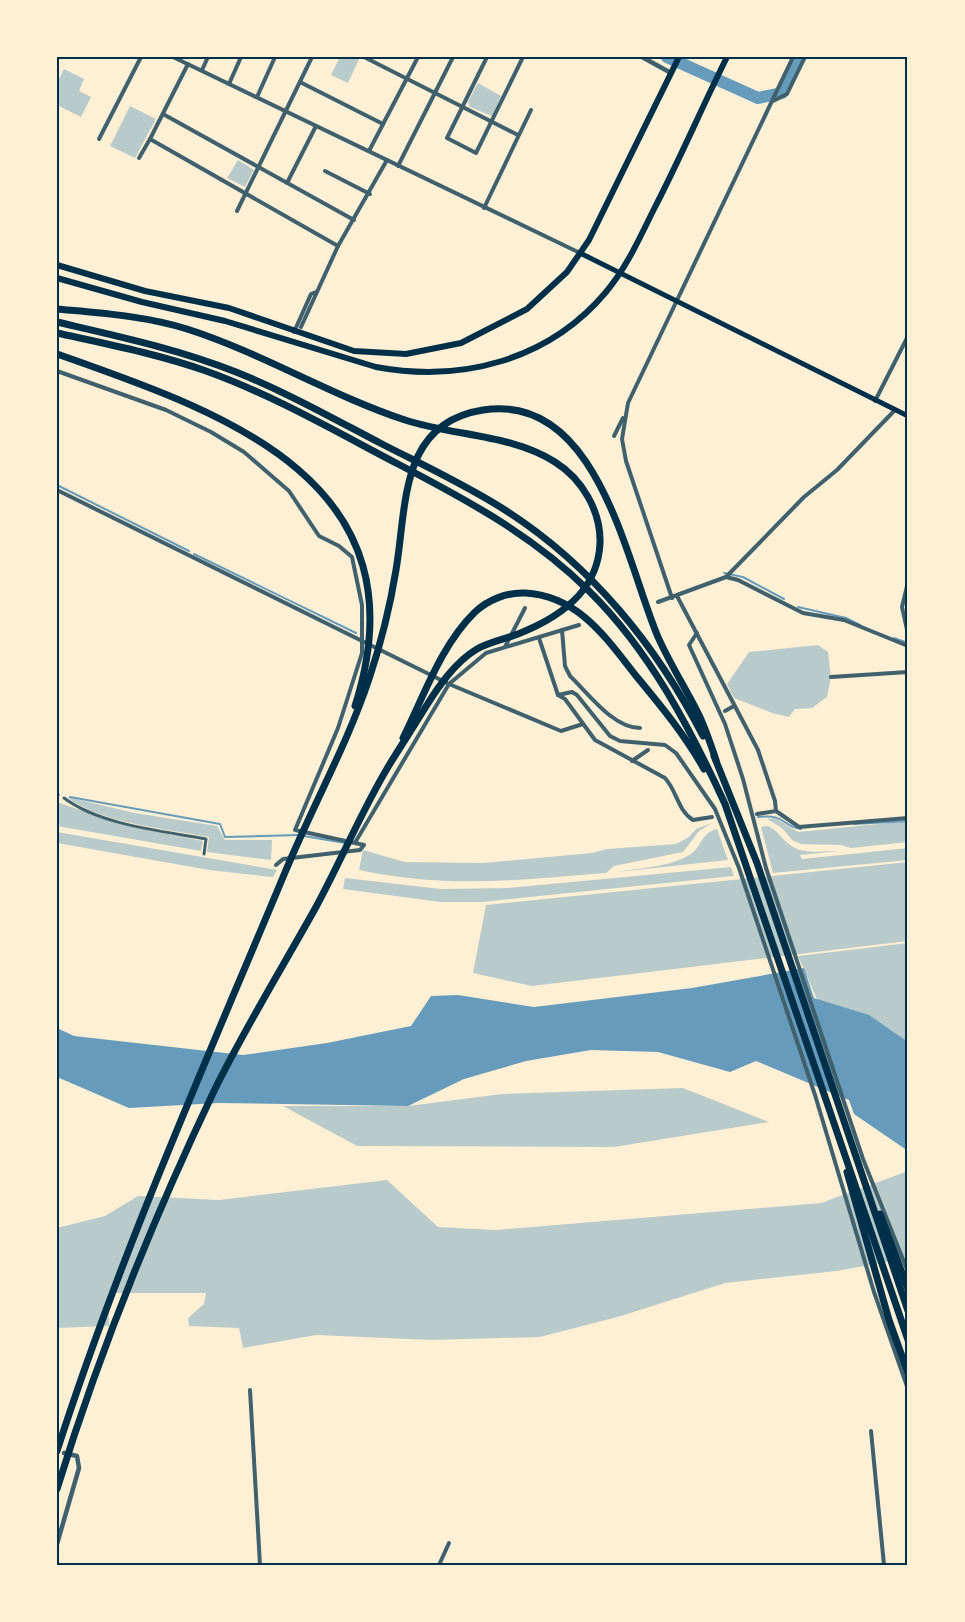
<svg xmlns="http://www.w3.org/2000/svg" width="965" height="1622" viewBox="0 0 965 1622" font-family="Montserrat,sans-serif">
<rect width="100%" height="100%" fill="#fdf0d5"/>
<g fill="#b9caca">
<path d="M340 57 359 59 348 83 331 75Z"/>
<path d="M64 69 84 79 79 91 91 97 81 117 57 105V83Z"/>
<path d="M478 83 501 96 492 116 470 107 468 102Z"/>
<path d="M130 106 156 119 135 158 110 146Z"/>
<path d="M238 160 254 170 245 187 227 178Z"/>
<path d="M818 645 828 652 831 677 827 697 812 708 795 709 789 717 772 713 734 698 727 684 749 652Z"/>
<path d="M67 797 135 813 217 826 225 840H272L271 860 207 852 209 837C170 830 97 822 67 797Z"/>
<path d="M57 802 127 826 203 841 201 851 57 826Z"/>
<path d="M775 818 798 832 908 821V842L851 848 841 845 801 844 792 840 782 828 767 819Z"/>
<path d="M712 823 699 831 683 852 614 866 606 873C517 880 448 889 359 870L363 850 405 862 483 863 592 853 607 849 676 844 689 837 696 829Z"/>
<path d="M768 826C777 830 781 838 789 844 801 855 824 851 840 851L800 855 802 859 908 848V860L773 873 761 827Z"/>
<path d="M717 829 728 860 617 872C639 868 671 867 691 854 702 846 701 833 717 829Z"/>
<path d="M57 832 277 870 273 877 209 870 57 843Z"/>
<path d="M908 862V941L532 986 473 973 486 905Z"/>
<path d="M731 867 734 876 482 902H440L343 889 345 878 441 889 508 888Z"/>
<path d="M908 943V1045L817 999 798 956Z"/>
<path d="M683 1088 769 1122 614 1147 357 1146 283 1106H408L502 1094Z"/>
<path d="M908 1171V1258L837 1271 725 1283 621 1316 540 1337 431 1340 316 1335 243 1348 239 1328 189 1326 188 1318 204 1304 206 1293H108L109 1326 57 1328V1228L105 1216 138 1196 219 1200 387 1180 438 1227 496 1230 821 1203Z"/>
</g>
<path fill="#669bbc" d="M804 968 814 998 869 1015 908 1042V1151L854 1114 849 1100 756 1061 730 1072 658 1052 591 1050 526 1061 464 1079 408 1106 218 1103 129 1108 57 1077V1028L74 1036 243 1055 327 1043 411 1026 431 996 458 995 534 1007 692 988Z"/>
<g fill="none" stroke-linecap="round" stroke-linejoin="round">
<g stroke="#669bbc" stroke-width="2">
<path d="M57 485 189 551"/>
<path d="M194 554 356 633"/>
<path d="M724 573 743 577 784 599"/>
<path d="M798 607 846 618 860 625"/>
<path d="M894 638 908 643"/>
<path d="M57 794 59 795"/>
<path d="M70 797 220 824 225 837 298 835"/>
<path d="M758 817C787 814 781 826 801 829"/>
<path d="M854 824 908 821"/>
<path d="M304 836 345 843"/>
</g>
<path stroke="#669bbc" stroke-width="12" d="M667 57 758 98 782 93 800 57"/>
<path stroke="#3f606c" stroke-width="3" d="M64 798C100 825 163 831 206 839L204 854"/>
<g stroke="#3f606c" stroke-width="4">
<path d="M173 57 580 253"/>
<path d="M364 57 518 135"/>
<path d="M487 57 447 138 476 153 523 57"/>
<path d="M188 64 150 139 338 246"/>
<path d="M202 70 208 57"/>
<path d="M300 82 383 124"/>
<path d="M229 84 241 57"/>
<path d="M257 97 275 57"/>
<path d="M773 101 787 94 805 57"/>
<path d="M163 114 354 220"/>
<path d="M99 139 141 57"/>
<path d="M369 151 418 57"/>
<path d="M139 158 150 139"/>
<path d="M398 166 453 57"/>
<path d="M325 171 370 194"/>
<path d="M287 183 316 126"/>
<path d="M484 208 531 110"/>
<path d="M237 211 312 57"/>
<path d="M301 327 338 246 387 160"/>
<path d="M294 332 311 294 316 292"/>
<path d="M57 371 166 410 211 432 244 452 289 491 319 536 339 546 352 557 362 605V653L338 728 295 830 364 845 360 850 283 859 276 865"/>
<path d="M875 401 908 336"/>
<path d="M614 436 623 418"/>
<path d="M57 490 449 684 486 653 579 625"/>
<path d="M726 577 804 497 837 470 895 410"/>
<path d="M908 582 902 607 908 634"/>
<path d="M677 596 758 750 775 801 776 811 757 814"/>
<path d="M672 598 626 461 622 439 628 403 793 57"/>
<path d="M658 602 726 577 738 580 803 613 844 620 908 646"/>
<path d="M562 630 565 666 570 676C589 694 613 728 640 728"/>
<path d="M697 633 689 645 725 724 743 779 766 868 863 1159 908 1272"/>
<path d="M539 638 558 695 565 699 595 740 665 778C677 791 678 811 693 820L712 817"/>
<path d="M505 647 525 608"/>
<path d="M831 677 908 672"/>
<path d="M558 695 572 692 577 695 610 736 620 741 665 745 676 753 715 809 739 868 815 1095 874 1292 908 1389"/>
<path d="M725 711 734 706"/>
<path d="M632 761 648 750"/>
<path d="M776 811 799 827 908 818"/>
<path d="M356 841 449 684 561 731 583 724"/>
<path d="M250 1390 260 1565"/>
<path d="M871 1431 884 1565"/>
<path d="M439 1565 449 1543"/>
</g>
<g stroke="#3f606c" stroke-width="4.5">
<path d="M642 57 671 73"/>
<path d="M57 1544 79 1468 77 1456 64 1453"/>
</g>
<path stroke="#003049" stroke-width="5" d="M580 253 908 416"/>
<g stroke="#003049" stroke-width="6">
<path d="M57 265 145 291 229 308 354 351 406 354 461 343 527 309 567 272 589 240 679 57"/>
<path d="M57 278 142 302 225 321 376 367C462 383 549 360 606 292 627 267 640 237 654 209 680 159 702 107 727 57"/>
</g>
<g stroke="#003049" stroke-width="7">
<path d="M57 309C100 313 146 316 187 329 262 353 330 395 405 420 453 436 511 434 555 462 582 479 601 511 600 543 598 592 559 618 518 634 505 639 489 642 477 649 455 662 438 687 425 708 413 728 400 747 388 767 361 812 341 861 316 907 282 968 245 1028 214 1091 153 1219 99 1353 57 1489"/>
<path d="M57 322C117 336 178 349 236 372 286 392 334 419 382 444 423 465 466 485 505 510 591 565 657 646 703 736"/>
<path d="M57 333C107 344 158 354 206 371 273 395 335 431 398 464 467 500 534 536 589 591 650 651 690 728 725 804L908 1340"/>
<path d="M57 354C225 413 427 481 355 706"/>
<path d="M403 738C424 696 441 645 475 612 488 600 507 592 525 593 579 596 606 638 637 677 661 706 685 735 704 769"/>
<path d="M714 756 757 863 908 1311"/>
<path d="M847 1172 889 1320 908 1373"/>
<path d="M880 1214 908 1289"/>
<path d="M57 1451C121 1252 206 1062 286 870 313 805 347 745 369 679 381 643 390 607 396 570 407 506 399 423 483 410 598 392 626 562 658 637 670 664 686 689 699 715 706 730 711 745 716 760"/>
</g>
</g>
<rect width="965" height="1622" fill="none" stroke="#fdf0d5" stroke-width="117"/>
<rect x="58" y="58" width="848" height="1506" fill="none" stroke="#003049" stroke-width="2"/>
</svg>
